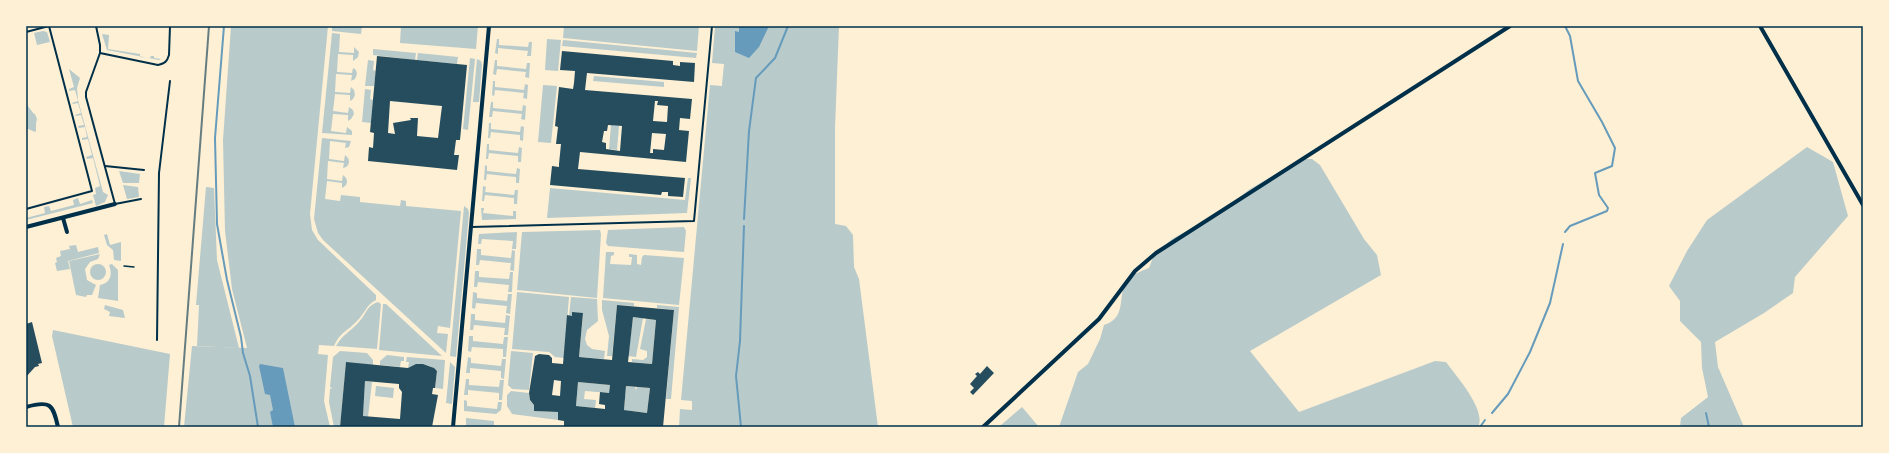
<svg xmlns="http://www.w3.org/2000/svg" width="1889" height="453" viewBox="0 0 1889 453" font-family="Spectral,serif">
<rect width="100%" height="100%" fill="#fdf0d5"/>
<g fill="#b9caca">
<path d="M231 26H328L310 214 312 230 318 240 376 295V300C366 305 365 313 357 321 348 331 340 332 334 346L319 345 318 354 328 355 324 401 330 427H184L192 346 247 348 232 289 225 231 223 140Z"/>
<path d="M332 26H362L361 34 332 31Z"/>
<path d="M401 26H478L476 49 400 43Z"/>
<path d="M564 26H699L697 51 563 38Z"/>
<path d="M715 26H839L835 128V224L846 226 853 235 854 267 859 279 878 427H679L680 409 692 410V401L681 400 710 85 722 86V84L724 64 712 63Z"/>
<path d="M43 31 47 32 50 42 37 45 34 33Z"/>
<path d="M332 33 340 34 339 52 354 53V47L359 52 358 57 353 61V55L338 54 337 72 352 73 353 68 356 70 357 74 355 79 351 81 352 75 336 74 335 92 350 93 351 87 354 90 355 95 353 99 350 101V95L335 94 333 111 348 113 349 107 353 110 354 114 351 119 348 121V115L333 114 331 131 346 133 347 127 352 131V135L322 133Z"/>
<path d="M102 34 109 35 108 49 140 54V57L150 58 151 56H154V58L161 59 159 60 107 50Z"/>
<path d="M497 39H499V45L528 47 529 42H532L531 56H527L528 51 498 48V54L495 53Z"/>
<path d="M547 39 561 40 558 71 545 70Z"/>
<path d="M563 40 697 53 696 58 562 46Z"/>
<path d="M373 49 416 53 415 60 373 55Z"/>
<path d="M418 53 458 57 457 64 417 60Z"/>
<path d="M470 58 475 59 468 130 463 129Z"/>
<path d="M477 59 481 61 482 65 479 102H473Z"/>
<path d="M368 60 374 61 373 70 376 71 374 86H365Z"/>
<path d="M495 60H497V66L526 69 527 63H530L529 78 525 77 526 72 497 69 496 75 493 74Z"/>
<path d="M69 69 80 78 77 88 78 100 103 192 108 195 105 202 96 206 93 195 96 194 95 188 100 186 93 158 87 159 86 157 92 155 88 139 82 140V138L87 137 85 127 79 128 78 126 84 125 81 115 76 116 75 115 81 113 78 103 73 104 72 103 78 101 75 90 69 91V89L74 87Z"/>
<path d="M594 76 664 82V87L593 81Z"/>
<path d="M493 81H495V87L524 90 525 84 528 85 527 99 523 98 524 93 495 90 494 96 492 95Z"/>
<path d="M543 85 557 86 551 143 538 142Z"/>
<path d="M365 89 371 90 370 99 373 100 371 123 362 122Z"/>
<path d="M491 102H493V108L522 111 523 105 526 106 525 120 521 119 522 114 493 111 492 117H489Z"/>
<path d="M27 105 34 114H35L37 119 36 123V131L35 132 26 128Z"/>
<path d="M489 123H491V129L520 132 521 126 524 127 523 141 520 140V135L491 132 490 138H488Z"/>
<path d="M611 125 619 126 617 150 609 149Z"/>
<path d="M322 138 351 141 349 147 345 148 346 143 330 141 329 159 344 161 345 155 348 158C350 162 349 167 343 168L344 163 328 161 327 179 342 181 343 175C349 179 348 186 342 188V183L327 181 325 199 340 201 341 195 360 197V202L400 206 401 200 406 201V206L461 211 450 328 438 326 437 333 448 334 446 353 323 240 318 233 314 219Z"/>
<path d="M487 144H489V150L518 153 519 147 522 148 521 162H518V156L489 153 488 159H486Z"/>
<path d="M1807 147 1833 162 1848 216 1795 277 1793 293 1764 313 1715 342 1718 367 1744 427H1680L1681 418 1708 397 1702 368 1701 342 1680 321V301L1669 286 1687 251 1707 220Z"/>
<path d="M1302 159H1312L1320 165 1364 239 1377 255 1381 275 1250 351 1299 412 1435 361 1446 362C1456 376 1487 410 1478 427H1059L1078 372 1088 364 1100 339 1104 325C1131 316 1113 291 1132 276 1136 273 1144 270 1149 268L1154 255 1172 239 1218 214 1250 189Z"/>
<path d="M485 165 487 166V171L516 174 517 168 520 169 519 183H516V177L487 174 486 180H484Z"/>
<path d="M119 171 140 174 139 183H123Z"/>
<path d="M688 178H691L687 213 547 218 550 188 685 200Z"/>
<path d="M123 185 138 187 139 197 127 199Z"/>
<path d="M483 186 486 187 485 192 514 195 515 190H518L517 204H514V198L485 195 484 201H482Z"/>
<path d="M206 187 214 188 217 260 239 348 197 346 199 305H196Z"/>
<path d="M78 198 80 204 92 200 93 203 26 220V218L45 213 44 207 49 206 51 211 74 205 73 200Z"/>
<path d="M464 206 468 209 469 213 456 357 450 356Z"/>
<path d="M481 208H484L483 213 513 216V211H516V219L482 220Z"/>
<path d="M684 227 686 231 684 252 608 246 606 243 608 230Z"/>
<path d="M600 230 601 234 597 298 517 290 522 232Z"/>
<path d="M517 232 516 249H512L513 241 482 239 481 244H478L479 234Z"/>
<path d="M107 234 110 245 121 242V261L114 260 113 250 107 245 104 235Z"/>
<path d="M76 245 78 252 98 247 99 253 68 261 70 269 57 271 55 263 57 262 56 258 61 256 60 251 70 249 69 246Z"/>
<path d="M477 249H481V255L511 258 512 250 515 251 514 271 510 270 511 263 480 260 479 265H476Z"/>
<path d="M606 252H614V255L611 256 610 264 631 265 632 257H629V254L637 255V264L641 265 642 257 644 255 684 258 679 305 603 298Z"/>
<path d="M100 254 98 259 90 262 85 269 87 280 96 285 92 295H87L86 297 76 295 69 261Z"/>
<circle cx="98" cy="272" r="8"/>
<path d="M112 264 118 270V301L98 298 100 285C110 283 113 275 109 265Z"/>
<path d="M475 271H479V277L509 279 510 272H513L512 292H508L509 285 478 282 477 287H474Z"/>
<path d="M473 292 477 293V298L507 301 508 294H512L510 314 506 313 507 306 476 303 475 309 472 308Z"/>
<path d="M517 292 569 297 564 358 555 357 549 352 512 349Z"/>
<path d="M571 297 597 299 598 321 587 330 585 339 587 345 592 349 605 351 604 359 579 357 583 314 572 313V316H569Z"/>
<path d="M602 300 634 303V306L617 305 612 356H607L609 336 602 310Z"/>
<path d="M378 302 381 304 377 349 336 346C343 334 350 332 358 323 366 315 366 306 378 302Z"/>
<path d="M383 304H386L442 356 379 350Z"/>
<path d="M105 305 123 310 125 318 109 316 110 312 104 309Z"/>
<path d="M657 305 679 307 671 399H666L674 310 657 308Z"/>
<path d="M471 314H475V320L505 323 506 315 510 316 508 335H504L505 328 474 325 473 330H470Z"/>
<path d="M633 317 643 318 636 357 628 356Z"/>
<path d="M646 319 656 320 652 364 632 362V359L643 360 647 357V351L640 349Z"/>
<path d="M53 330 170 354 164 427H73L52 336Z"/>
<path d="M469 336H473V341L503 344 504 337H508L506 357H503V349L472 347 471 352 468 351Z"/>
<path d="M340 351 367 353 373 360V365L346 363 340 427H334L329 402 330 389 332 388 330 387 333 357Z"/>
<path d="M511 351 533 353 529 390 512 389 508 385Z"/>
<path d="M387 355 404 357V361H401L400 367 380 365V361Z"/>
<path d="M407 357 445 360 443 389 435 388 437 371C428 363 419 362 408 368L409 362H406Z"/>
<path d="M468 357 471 358V363L501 366 502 359H506L504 379 501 378V371L470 368V373H466Z"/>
<path d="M450 362 455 367 452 404 446 403Z"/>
<path d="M466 379H469V385L499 387 500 380H504L502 400H499V393L468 390V395H464Z"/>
<path d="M365 381 372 382 368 417 363 416Z"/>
<path d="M578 382 610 385 609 393 585 391 584 399 596 400 595 408 576 406Z"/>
<path d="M376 386 394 388 393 398 375 396Z"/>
<path d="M626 386 635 387 636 390 637 387 650 388 647 413 624 410Z"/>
<path d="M511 391 529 393 530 400 534 405V411L558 412V420L512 414 507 406V395Z"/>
<path d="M464 400 467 401V406L497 409 498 402H502L501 410 496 414 464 411Z"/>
<path d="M1022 407 1039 427H999L1001 425Z"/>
<path d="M466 418 494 421V427L466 426Z"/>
</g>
<g fill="#669bbc">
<path d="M739 26H769L759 47 749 58 735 52V31L739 32Z"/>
<path d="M260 364 283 368 295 427H273L270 412 273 410 270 395 265 394 259 366Z"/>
</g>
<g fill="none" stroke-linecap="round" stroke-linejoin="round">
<g stroke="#669bbc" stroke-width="2">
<path d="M224 26 215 138 217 224 227 280 241 337 243 353 250 376 258 427"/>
<path d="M744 219 749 131 756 78 775 58 788 26"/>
<path d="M1565 232 1570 226 1607 211 1608 208 1599 195 1595 173 1612 166 1615 148 1602 122 1578 81 1570 36 1565 26"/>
<path d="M1492 413 1508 394 1530 352 1550 303 1563 244"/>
<path d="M1706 413 1709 427"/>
<path d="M741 427 736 376 740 341 744 226"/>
<path d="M1480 427 1485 420"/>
</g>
</g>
<g fill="#264d5e" fill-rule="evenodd">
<path d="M562 51 673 61V65L680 66V62L695 63 694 82 587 73 585 90 692 99 690 119 680 118 679 130 689 131 686 162 580 152 578 169 685 178 683 197 668 196V192H662L661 195 550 185 552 166 559 167V164L561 144H556L558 127 555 126 559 87 573 89 574 83 575 71 560 70ZM655 101H658L657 105 668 106 667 122 653 121ZM608 125 622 126 620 151 606 149V143L602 142 604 131H607ZM652 133 666 134 664 150 653 149V153H650Z"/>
<path d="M377 56 467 65 460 140H456L454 155H459L457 170 368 161 369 147 373 148 374 133 370 132ZM390 101 442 106 438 138 417 136 418 118H410L411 120 393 123 395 134 388 133Z"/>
<path d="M617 305 674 310 663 427H564V421L558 420V412L534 411V405L530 400 529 393 535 356 539 354 549 355 552 358V363L563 364 567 315 572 316V312L583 313 579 357 612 360ZM633 317 656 320 652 364 628 362ZM554 380 561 381 560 396 552 395ZM578 382 610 385 609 393 600 392 599 404 605 405V409L576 406ZM626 386 650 388 647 413 624 410Z"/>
<path d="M32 322 42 363 38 364 39 366 35 367 26 377V324Z"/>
<path d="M346 362 408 368 416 364H423L434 368 437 371 435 388H433L432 394 438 395 432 427H340ZM365 381 399 384V388L402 392 400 419 363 416Z"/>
<path d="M987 366 994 373 973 395 970 392 974 388 970 384 977 376 975 374 978 372 980 374Z"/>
</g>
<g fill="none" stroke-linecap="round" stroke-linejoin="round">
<path stroke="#003049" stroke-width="1.5" d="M124 266 134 267"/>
<g stroke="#003049" stroke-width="2">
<path d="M96 26 100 45V53L86 92V97L115 204 141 199"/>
<path d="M26 32 49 26"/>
<path d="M100 53 158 65C165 63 167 62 169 55L170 26"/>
<path d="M105 166 144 170"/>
<path d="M26 209 92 191 49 26"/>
<path d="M471 227 694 221 712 26"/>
<path d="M157 340 159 173 170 81"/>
</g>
<g stroke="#003049" stroke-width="4">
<path d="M1760 26 1863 205"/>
<path d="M63 218 67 232"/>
<path d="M26 227 115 204"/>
<path d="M26 407C50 400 53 404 58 427"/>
<path d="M453 427 489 26"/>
<path d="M983 427 1099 319 1135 271 1156 253 1510 26"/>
</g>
<path stroke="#657d81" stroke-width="2" d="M179 427 209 26"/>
</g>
<rect width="1889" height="453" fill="none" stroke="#fdf0d5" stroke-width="54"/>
<rect x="27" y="27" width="1835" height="399" fill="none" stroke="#003049" stroke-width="1.5"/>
</svg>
